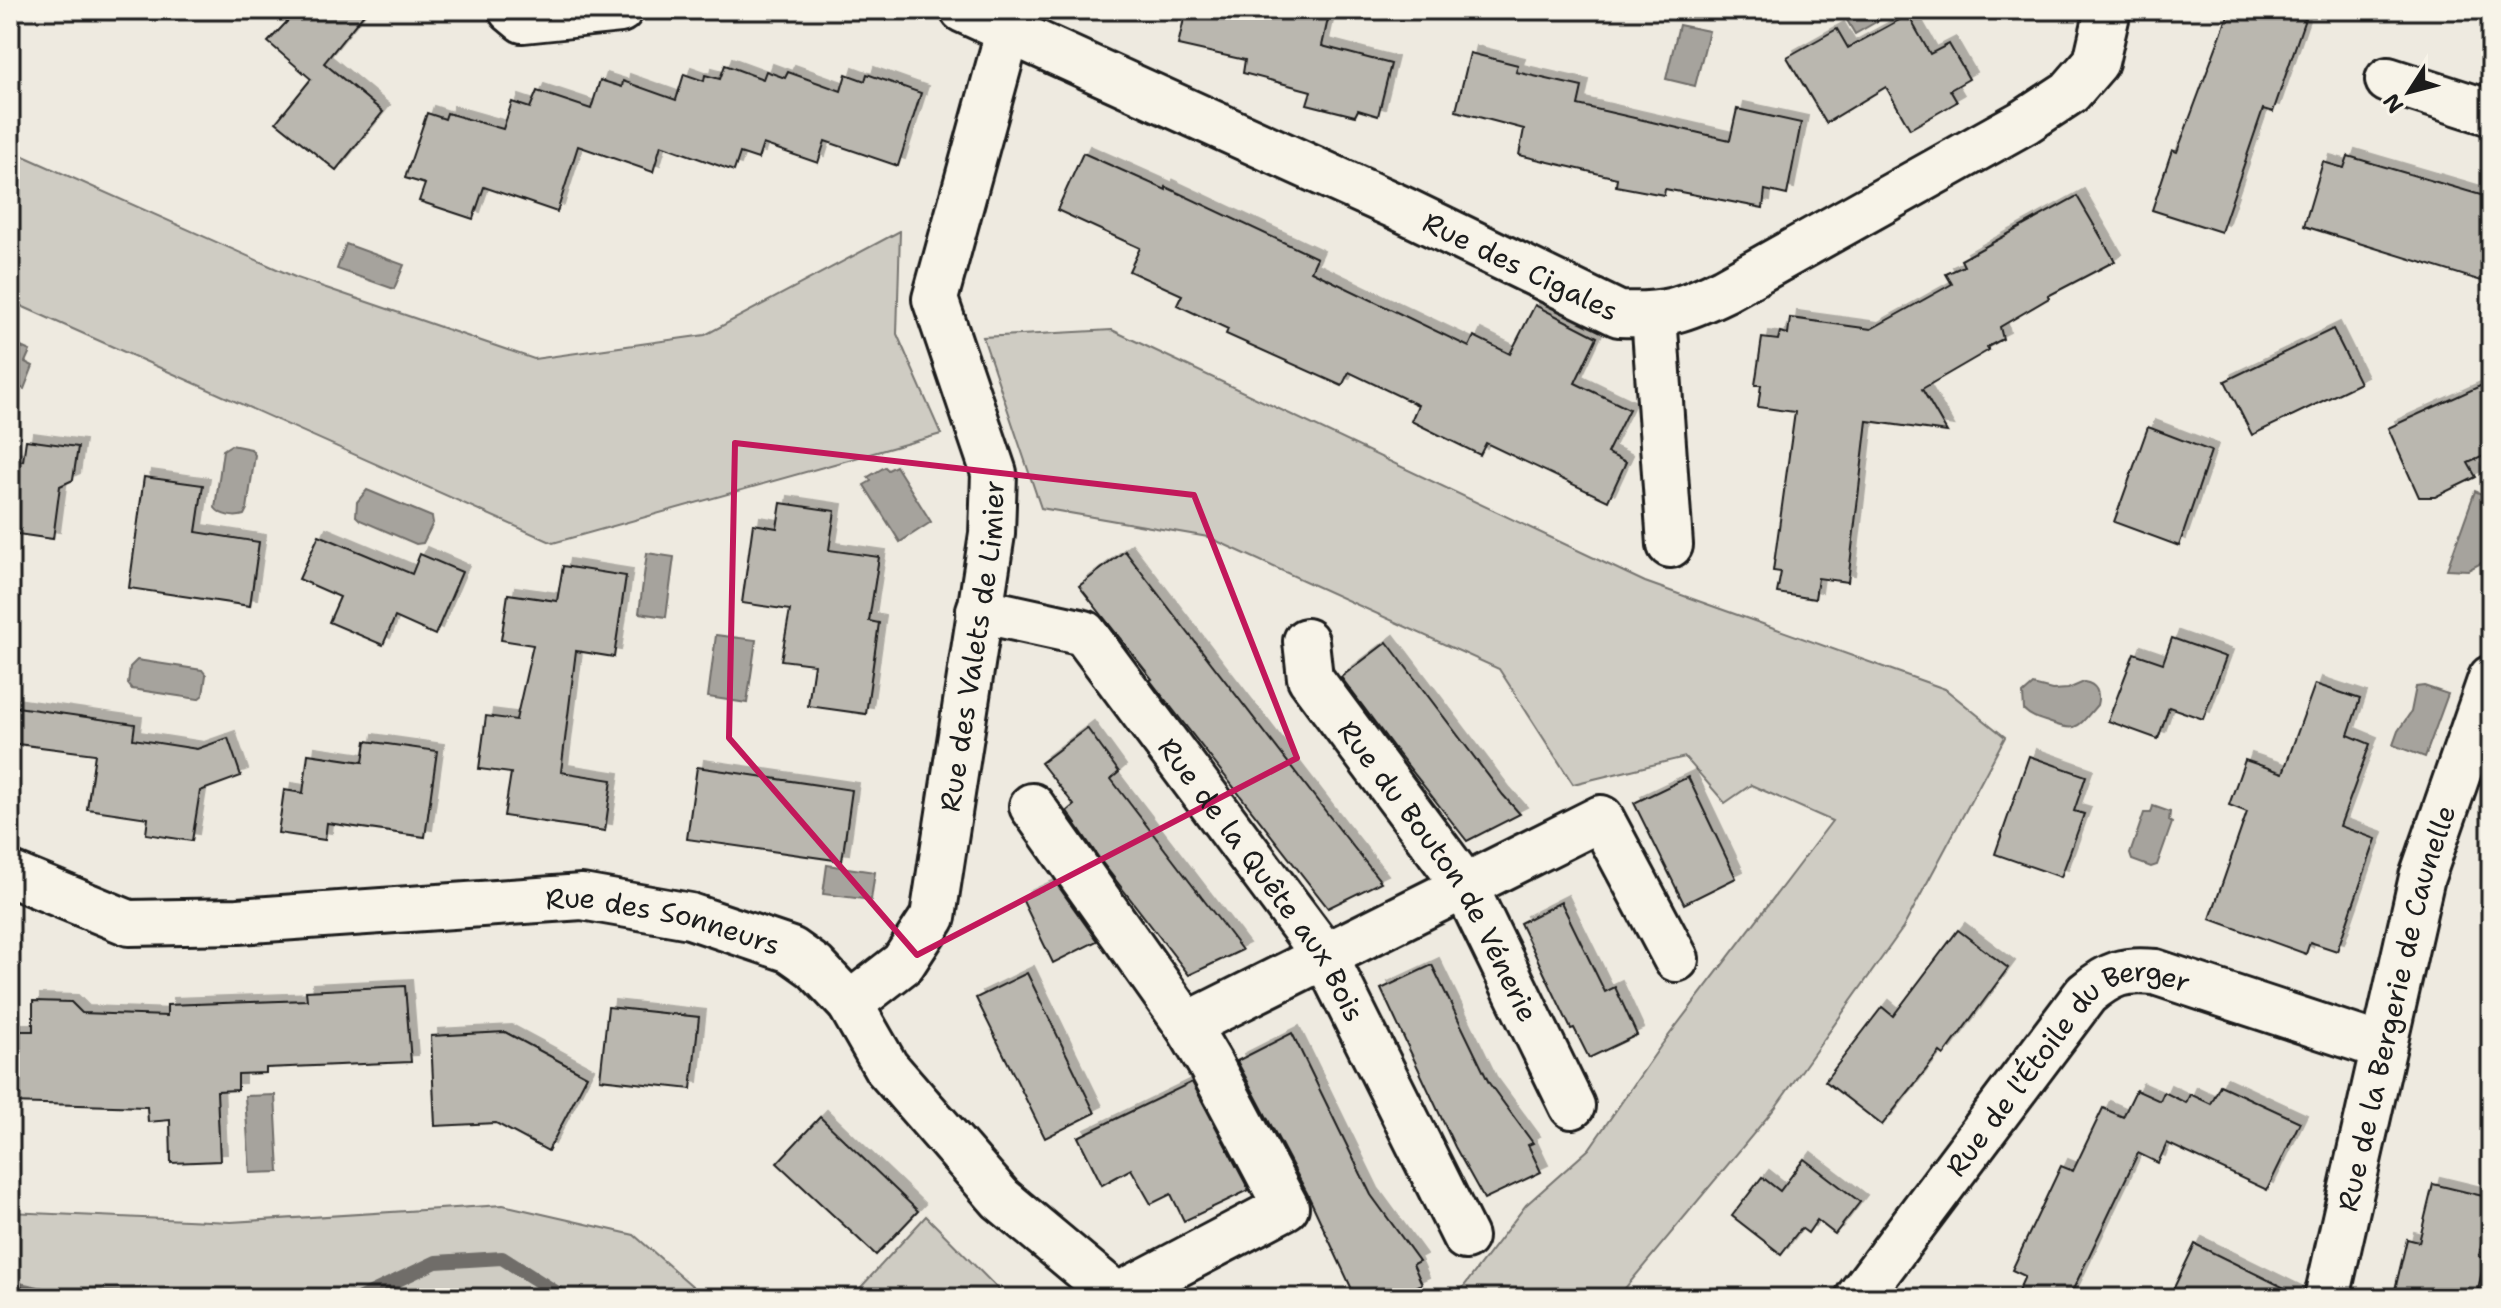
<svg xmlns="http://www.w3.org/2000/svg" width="2501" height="1308" viewBox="0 0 2501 1308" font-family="'Shantell Sans',sans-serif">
<defs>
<filter id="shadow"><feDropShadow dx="7" dy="-7" stdDeviation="0" flood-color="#0004"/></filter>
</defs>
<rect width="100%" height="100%" fill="#eeeae0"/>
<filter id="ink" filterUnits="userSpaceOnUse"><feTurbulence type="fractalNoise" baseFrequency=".0125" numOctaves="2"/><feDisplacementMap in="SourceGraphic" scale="16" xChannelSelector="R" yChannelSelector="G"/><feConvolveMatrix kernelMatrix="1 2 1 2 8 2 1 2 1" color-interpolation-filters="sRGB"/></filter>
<g filter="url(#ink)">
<g fill="#cfccc3" stroke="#767470" stroke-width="2">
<path d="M10 150 297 278 534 359 705 335 900 231 897 334 941 434 553 543 10 301Z"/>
<path d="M1112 330 1645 582 1945 689 2005 737 1903 928 1775 1108 1617 1298H1455L1526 1205 1589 1149 1660 1047 1832 821 1751 785 1725 803 1685 757 1573 784 1499 669 1208 537 1041 508 983 337Z"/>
<path d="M503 1205 634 1235 706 1298H10V1212L231 1222Z"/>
<path d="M926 1216 1001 1292 1002 1298H851Z"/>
</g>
<g fill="#a6a39d" stroke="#6f6d69" stroke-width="2">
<path d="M1841 10H1897L1855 34Z"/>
<path d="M1679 25 1709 31 1695 86 1666 79Z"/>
<path d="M346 244 404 265 394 289 337 269Z"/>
<path d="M10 342 30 351 25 362 33 366 24 389 10 383Z"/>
<path d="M231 445 251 449 255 455 247 509 244 515C235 518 221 516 215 508L223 450Z"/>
<path d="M896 466 931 522 900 542 864 485 871 481 868 477 885 467 888 470Z"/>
<path d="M2491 479V558L2468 570 2447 569 2475 491 2484 495Z"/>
<path d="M367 490 432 517 433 523 423 543 416 544 360 520 356 516 357 502Z"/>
<path d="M647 553 674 557 666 617 639 613Z"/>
<path d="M716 635 756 640 747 703 708 697Z"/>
<path d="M137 660 202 670 206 675 203 695 198 699 132 689 128 684 130 667Z"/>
<path d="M2084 682C2097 684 2100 693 2097 705 2077 728 2078 733 2048 722 2039 719 2031 717 2024 710L2023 694 2033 685 2052 690 2068 689Z"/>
<path d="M2424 686 2448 694 2425 757 2393 745 2398 731 2411 712 2416 687Z"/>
<path d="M2153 806 2170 812 2169 821 2172 823 2157 865 2151 867 2132 860 2130 854 2144 813H2151Z"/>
<path d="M827 865 875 872 871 900 823 894Z"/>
<path d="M275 1095 279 1172 250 1173 245 1096Z"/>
</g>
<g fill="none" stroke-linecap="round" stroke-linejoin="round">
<g stroke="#6f6d69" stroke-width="14">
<path d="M10 1287 53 1296 148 1298"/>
<path d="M360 1298 436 1262 502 1258 565 1298"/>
</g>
</g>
<g fill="#bab7af" stroke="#1c1c1c" stroke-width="2" filter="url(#shadow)">
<path d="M298 10H367L324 63 383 112 336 170 276 122 311 79 268 42Z"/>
<path d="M1186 10H1330L1322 46 1391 64 1378 116 1358 110 1355 116 1307 104 1311 91 1243 73 1245 60 1178 45Z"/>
<path d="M2230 10H2308L2273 112 2263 109 2221 232 2152 210 2172 150 2177 152Z"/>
<path d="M1908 15 1930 54 1949 44 1969 79 1950 90 1957 102 1910 129 1886 87 1826 123 1787 57 1837 29 1848 48Z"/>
<path d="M1470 53 1518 65 1516 72 1582 87 1578 105 1730 140 1737 109 1801 123 1787 195 1765 190 1763 208 1665 189 1664 195 1616 186 1617 178 1519 155 1524 129 1456 111Z"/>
<path d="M725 65 763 79 766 71 785 78 788 72 841 91 846 74 865 81 867 74 921 93 898 166 825 141 818 163 763 144 758 159 740 153 734 171 661 145 653 172 578 146 557 212 484 187 473 219 419 201 425 184 405 178 427 113 445 119 447 113 503 129 512 102 530 108 537 91 591 109 600 80 622 87 623 81 676 100 684 74 704 81 705 75 720 79Z"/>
<path d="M1083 153 1166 190V187L1317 258 1311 271 1469 347 1474 336 1510 354 1535 305 1597 337 1575 383 1629 409 1607 453 1626 462 1608 501 1486 443 1480 455 1411 421 1418 405 1349 372 1342 386 1226 334 1228 329 1177 305 1182 295 1129 271 1140 248 1057 210Z"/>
<path d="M2348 156 2491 198V284L2304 226 2323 162 2344 168Z"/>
<path d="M2077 196 2115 261 2048 296 2049 298 2000 327 2003 339 1987 347 1989 350 1922 389 1947 432 1867 421 1848 582 1818 578 1815 599 1777 593 1781 572 1773 571 1795 412 1758 407 1761 385H1755L1762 338 1778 340 1780 332 1788 334 1790 318 1871 329 1952 284 1946 274 1964 266 1961 260Z"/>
<path d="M2333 329 2360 383 2252 435 2225 381Z"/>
<path d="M2491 381V443L2487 445 2491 453 2468 463 2476 477 2435 497H2419L2388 428Z"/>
<path d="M2148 427 2211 451 2179 546 2114 522Z"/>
<path d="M26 440 78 447 73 480 60 486 53 539 10 533V459L23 461Z"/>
<path d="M144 477 203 485 196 532 259 542 250 606 129 588Z"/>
<path d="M781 503 835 511 829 550 879 557 869 621 879 623 866 714 808 706 814 664 781 660 790 610 742 603 753 524 777 528Z"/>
<path d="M319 535 412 574 420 554 462 572 435 635 395 617 383 645 329 622 340 597 299 579Z"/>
<path d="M1125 551 1340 830 1381 882 1328 908 1160 693 1150 680 1152 679 1079 586Z"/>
<path d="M563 566 626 576 614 657 576 651 561 772 612 780 605 831 504 816 511 773 479 769 486 716 516 720 533 645 501 640 508 594 557 601Z"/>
<path d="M2172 638 2226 657 2203 719 2169 707 2158 739 2108 721 2134 653 2163 663Z"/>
<path d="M1387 642 1503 795 1520 814 1467 841 1394 748 1341 677Z"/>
<path d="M2315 684 2360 699 2348 735 2370 744 2340 826 2376 839 2337 951 2310 942 2306 954 2210 919 2247 812 2229 805 2245 760 2283 773Z"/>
<path d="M10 706 135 724 133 739 197 749 228 738 241 776 200 791 192 841 146 834 148 818 87 809 95 754 10 743Z"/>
<path d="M1087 728 1119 772 1111 779 1242 950 1189 975 1101 861 1067 811 1074 805 1041 763Z"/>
<path d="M366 741 437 751 425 837 327 823 325 840 278 833 284 790 303 793 308 754 363 762Z"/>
<path d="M2029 756 2086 776 2074 811 2084 814 2061 877 1995 854Z"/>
<path d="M697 767 852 790 842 861 687 839Z"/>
<path d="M1688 777 1736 878 1684 904 1634 803Z"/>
<path d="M1056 883 1097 941 1053 963 1022 899Z"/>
<path d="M1561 902 1605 992 1615 987 1637 1035 1589 1058 1574 1028 1571 1029 1520 923Z"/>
<path d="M1958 930 2008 968 1944 1055 1940 1052 1882 1125 1825 1081 1882 1007 1893 1016Z"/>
<path d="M1432 965 1489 1083 1533 1143 1528 1145 1541 1172 1484 1199 1455 1147 1381 989Z"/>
<path d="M1027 973 1095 1113 1045 1138 976 998Z"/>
<path d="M405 986 411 1062 266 1068V1073L238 1074V1090L217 1091 220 1161 171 1163 170 1120 148 1122 147 1107 10 1103V1031H33V1001L71 1002 82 1013 167 1016V1005L307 1000 306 991Z"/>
<path d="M608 1007 699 1017 691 1089 600 1079Z"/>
<path d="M505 1032 587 1076 548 1151 496 1123 435 1126 431 1036Z"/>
<path d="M1292 1033 1371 1195 1419 1261 1413 1264 1422 1284 1394 1298H1356L1308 1195 1237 1061Z"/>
<path d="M1192 1082 1249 1190 1184 1221 1171 1194 1151 1204 1131 1169 1102 1185 1078 1137Z"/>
<path d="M2220 1085 2300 1122 2267 1190 2167 1143 2158 1163 2138 1153 2069 1298H2015L2025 1276 2012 1270 2061 1166 2073 1171 2103 1108 2123 1117 2136 1090 2160 1101 2164 1092 2186 1103 2190 1094 2211 1104Z"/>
<path d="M820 1117 918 1211 876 1255 777 1163Z"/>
<path d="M1804 1159 1860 1202 1835 1234 1817 1220 1808 1233 1801 1228 1781 1254 1732 1216 1762 1177 1780 1191Z"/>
<path d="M2433 1184 2491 1198 2479 1256 2485 1258 2476 1298H2393L2407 1239 2419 1242Z"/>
<path d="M2195 1244 2303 1297V1298H2169Z"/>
</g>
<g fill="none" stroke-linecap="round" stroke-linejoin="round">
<g stroke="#1c1c1c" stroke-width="50">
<g id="street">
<path d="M511 10 523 20 620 10"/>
<path id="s1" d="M963 10 1402 209 1619 314C1665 316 1683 310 1724 290L2026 121 2070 92 2096 62 2108 10"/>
<path d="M2388 80 2491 113"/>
<path d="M1654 315 1670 545"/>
<path id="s2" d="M979 610 1084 633 1325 956 1465 1237"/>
<path id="s3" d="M1306 641 1310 678 1465 886 1572 1106"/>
<path d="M1032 806 1187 1025"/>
<path id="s4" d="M10 874 129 923 238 921 582 897 690 916 791 950 815 967 850 1004 886 1067 1001 1199 1117 1296 1286 1207 1209 1062 1187 1025 1601 818 1676 959"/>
<path id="s5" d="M850 1004 903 963 933 917 992 534 994 473 935 299 1008 32"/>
<path id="s6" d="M1858 1298 2086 994C2111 973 2124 969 2155 972L2383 1047"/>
<path id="s7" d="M2327 1298 2422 877 2491 678"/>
</g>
</g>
<use href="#street" stroke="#f7f3e8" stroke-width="44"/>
</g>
</g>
<path fill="none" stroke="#c2185b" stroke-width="6" stroke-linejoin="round" d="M735 443 1194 495 1297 758 917 955 729 738Z"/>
<g text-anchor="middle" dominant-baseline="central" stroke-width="8" stroke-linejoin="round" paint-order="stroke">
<g font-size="28" fill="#1c1c1c" stroke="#f7f3e8">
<text stroke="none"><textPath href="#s1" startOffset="614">Rue des Cigales</textPath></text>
<text stroke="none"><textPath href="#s5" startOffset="396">Rue des Valets de Limier</textPath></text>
<text stroke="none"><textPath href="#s3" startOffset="270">Rue du Bouton de Vénerie</textPath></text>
<text stroke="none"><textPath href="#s2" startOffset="412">Rue de la Quête aux Bois</textPath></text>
<text stroke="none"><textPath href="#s4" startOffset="666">Rue des Sonneurs</textPath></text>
<text stroke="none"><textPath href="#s7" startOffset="298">Rue de la Bergerie de Caunelle</textPath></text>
<text stroke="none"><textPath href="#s6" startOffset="324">Rue de l'Étoile du Berger</textPath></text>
</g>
</g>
<rect width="2501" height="1308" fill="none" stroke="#f7f3e8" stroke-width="40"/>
<rect x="20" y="20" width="2461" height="1268" fill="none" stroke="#1c1c1c" stroke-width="3" filter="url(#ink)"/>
<g transform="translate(2409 92) rotate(234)" stroke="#f7f3e8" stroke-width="6" paint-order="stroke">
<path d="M0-6L14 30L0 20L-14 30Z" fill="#1c1c1c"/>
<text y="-12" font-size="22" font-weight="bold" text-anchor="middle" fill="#1c1c1c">N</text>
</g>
</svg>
